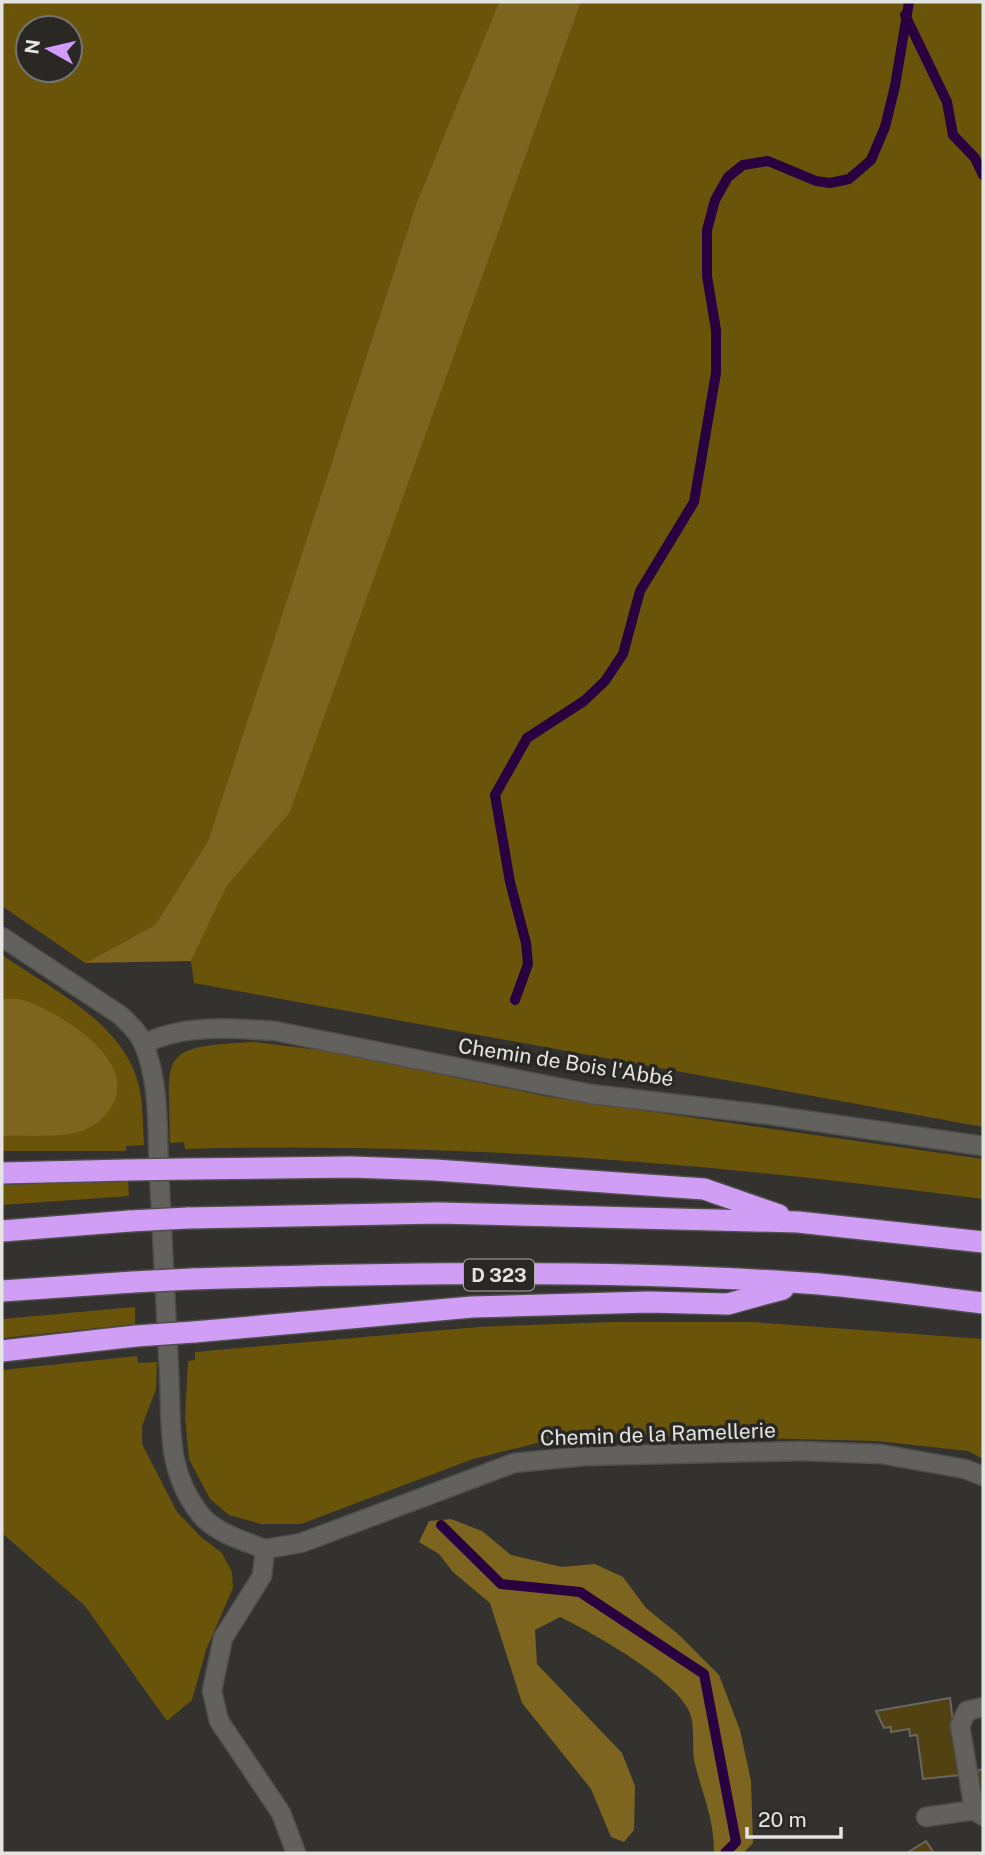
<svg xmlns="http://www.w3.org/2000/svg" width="985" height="1855" viewBox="0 0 985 1855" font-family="'Public Sans',sans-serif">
<rect width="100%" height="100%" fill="#33322f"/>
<g fill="#6a5409" fill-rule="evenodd">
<path d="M2 2H499L416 204 208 841 155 925 85 963 2 906ZM28 28H70V70H28Z"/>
<path d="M581 2H983V1127L194 983 191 961 225 887 290 811Z"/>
<path d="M2 955C52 990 128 1024 140 1091 143 1108 143 1127 144 1145L126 1146V1151H2Z"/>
<path d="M253 1042 327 1051 549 1097 983 1159V1199C719 1164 452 1141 185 1149L184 1142 170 1143C169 1054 156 1047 253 1042Z"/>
<path d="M128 1180 129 1196 2 1205V1185Z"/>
<path d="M135 1307V1324L2 1338V1319Z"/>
<path d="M611 1322H753L983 1339V1459L968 1451 877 1441 666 1436 562 1437 473 1459 301 1524H261L229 1515 210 1499 189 1459 185 1417 188 1361 195 1360V1352L478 1327Z"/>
<path d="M137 1356 138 1363 157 1362 156 1389 142 1426V1444L177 1512 201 1537 222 1553 232 1572 233 1588 206 1650 192 1700 167 1721 85 1606 2 1533V1370Z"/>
</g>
<g fill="#7d651f">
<path d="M499 2H581L290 812 226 887 191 961 85 963 155 925 208 841 416 204Z"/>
<path d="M2 999C9 999 17 998 23 1000 59 1012 141 1061 111 1107 104 1119 92 1128 78 1132 55 1138 25 1135 2 1136Z"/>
<path d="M451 1519 482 1531 511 1555 562 1567 595 1564 623 1577 646 1608 678 1634 719 1675 740 1730 751 1781 753 1843 743 1853H714C714 1817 703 1797 695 1764 691 1748 696 1726 689 1711 675 1679 593 1633 560 1617L535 1630 537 1664 622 1753 635 1786 634 1830 624 1842 611 1837 591 1789 522 1703 490 1603 453 1572 439 1554 419 1542 429 1521Z"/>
</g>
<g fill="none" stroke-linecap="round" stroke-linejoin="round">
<g stroke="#290040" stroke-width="10">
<path d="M905 15 947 102 953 135 975 158 983 175"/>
<path d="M515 1000 528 964 526 943 510 882 495 795 527 738 584 701 605 681 623 654 640 591 694 502 716 373V330L707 276V230L715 200 728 177 743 165 768 161 816 181 830 183 849 179 871 160 885 127 895 86 909 2"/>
<path d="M441 1525 501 1584 580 1592 704 1674 736 1842 725 1853"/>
</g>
</g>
<g fill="#524211" stroke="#676662" stroke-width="2">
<path d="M950 1698 960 1775 923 1779 917 1735 910 1736 909 1729 891 1732V1727L884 1728 876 1711Z"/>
<path d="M983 1769V1809H982L977 1771Z"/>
<path d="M926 1841 934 1853H907Z"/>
</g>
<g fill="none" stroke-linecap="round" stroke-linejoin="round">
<g stroke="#4f4f4c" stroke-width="21">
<g id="lane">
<path d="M974 1810 960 1725 967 1711 983 1707"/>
<path d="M926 1817 974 1810 983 1816"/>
</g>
</g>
<g stroke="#4f4f4c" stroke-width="21">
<g id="street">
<path d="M2 937 120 1015C129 1024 138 1031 143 1043 160 1081 157 1130 159 1170 162 1237 166 1305 169 1372 172 1426 165 1469 200 1514 215 1533 244 1541 265 1549"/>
<path d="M144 1044C182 1024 232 1028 275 1031L591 1094 762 1114 983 1146"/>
<path d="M265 1549 301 1543 514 1463 585 1456 801 1451 881 1454 965 1469 983 1476"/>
<path d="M265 1549 262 1576 223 1638 212 1691 219 1721 281 1813 296 1853"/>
</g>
</g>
<g stroke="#4f4f4c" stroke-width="24">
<g id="highway">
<path d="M186 1169 351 1167 435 1170 704 1189 779 1215"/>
<path d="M2 1173 127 1170"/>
<path d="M188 1218 438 1213 798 1222 983 1242"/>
<path d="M2 1231 130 1221"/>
<path d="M192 1279C395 1273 601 1269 805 1283 864 1287 924 1296 983 1303"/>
<path d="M2 1291 133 1282"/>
<path d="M194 1332 472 1307 649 1302 728 1304 783 1289"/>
<path d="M2 1351 136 1336"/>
</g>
</g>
<use href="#lane" stroke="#62615e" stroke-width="18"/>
<use href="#street" stroke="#62615e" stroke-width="18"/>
<use href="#highway" stroke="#d09ff5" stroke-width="21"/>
<g stroke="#4f4f4c" stroke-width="24" stroke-linecap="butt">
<g id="highway-bridge">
<path d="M127 1170 186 1169"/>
<path d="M130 1221 188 1218"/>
<path d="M133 1282 192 1279"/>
<path d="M136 1336 194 1332"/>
</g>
</g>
<use href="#highway-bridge" stroke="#d09ff5" stroke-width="21"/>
</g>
<g text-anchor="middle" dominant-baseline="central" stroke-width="7" stroke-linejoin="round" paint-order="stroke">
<rect fill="#292825" stroke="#acaca9" stroke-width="2" x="464" y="1259.5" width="70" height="31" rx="5"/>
<g font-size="19" font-weight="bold" fill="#e4e4e2">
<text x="499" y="1275">D 323</text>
</g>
<g font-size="21" fill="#e4e4e2" stroke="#292825">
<text transform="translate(566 1062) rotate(9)">Chemin de Bois l'Abbé</text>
<text transform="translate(658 1434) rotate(-2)">Chemin de la Ramellerie</text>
</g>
</g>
<rect width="985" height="1855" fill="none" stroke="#e4e4e2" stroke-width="7"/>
<g transform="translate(49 49) rotate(278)"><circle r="33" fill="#292825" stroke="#747371" stroke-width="2"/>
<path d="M0-5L12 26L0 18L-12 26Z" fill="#d39cfc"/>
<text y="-10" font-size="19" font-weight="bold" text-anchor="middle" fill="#e4e4e2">N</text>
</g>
<path d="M747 1827v10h94v-10" fill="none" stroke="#e4e4e2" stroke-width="3.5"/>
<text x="758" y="1827" font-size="21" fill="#e4e4e2" stroke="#292825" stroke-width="5" paint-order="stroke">20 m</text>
</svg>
